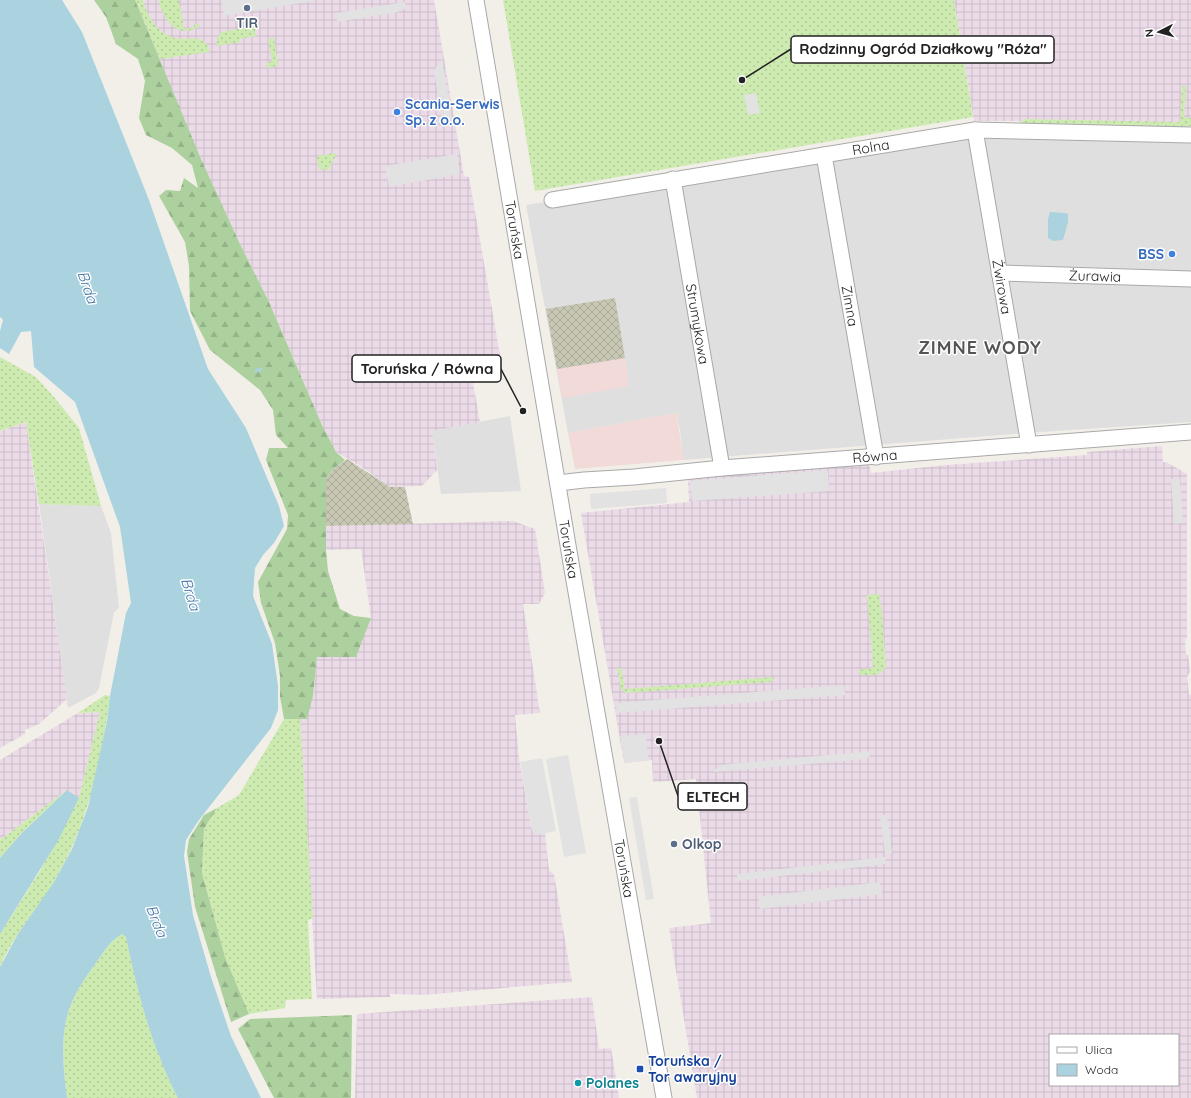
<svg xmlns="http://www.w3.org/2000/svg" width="1191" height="1098" viewBox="0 0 1191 1098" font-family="Quicksand,sans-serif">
<defs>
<pattern id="industrial-grid" width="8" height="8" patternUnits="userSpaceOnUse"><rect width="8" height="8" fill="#ebdbe8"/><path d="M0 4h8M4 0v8" fill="none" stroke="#c9bcc7"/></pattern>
<pattern id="construction-cross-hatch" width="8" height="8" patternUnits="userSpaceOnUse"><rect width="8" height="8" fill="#c7c7b4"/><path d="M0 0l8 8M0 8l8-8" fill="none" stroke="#abab9a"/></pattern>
<pattern id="grass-dots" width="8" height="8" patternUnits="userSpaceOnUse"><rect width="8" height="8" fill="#cdebb0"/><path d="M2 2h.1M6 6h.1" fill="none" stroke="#b0c997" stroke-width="1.8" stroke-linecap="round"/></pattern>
<pattern id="forest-firs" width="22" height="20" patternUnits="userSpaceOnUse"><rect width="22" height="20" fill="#add19e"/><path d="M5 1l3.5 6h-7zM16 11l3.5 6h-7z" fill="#95b388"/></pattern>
</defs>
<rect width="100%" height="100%" fill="#f2efe9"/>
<g fill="#e0dfdf">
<path d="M974 131 1191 137V422L1026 433 683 460 680 431 677 413 568 433 526 205Z"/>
<path d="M510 416 521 491 441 494 432 431Z"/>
<path d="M39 504 101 506 111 533 119 608 114 612 99 688 96 693 68 708Z"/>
</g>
<g fill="#f2dad9">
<path d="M625 358 629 386 562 398 557 369Z"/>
<path d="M677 413 683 460 575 469 568 433Z"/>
</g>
<g fill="url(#industrial-grid)" fill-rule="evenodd">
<path d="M135 0H434L464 176 469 177 500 355 469 360 480 422 432 431 437 470 422 486 390 487 360 466 336 452 322 425 269 302 240 244 191 138Z"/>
<path d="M954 0H1191V126L1019 121H974Z"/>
<path d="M26 422 67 699 39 724 25 730V734L0 748V430L1 431Z"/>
<path d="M1162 446 1163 462H1166L1187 474V639H1185L1186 655H1188L1190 672 1187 677 1189 695H1191V1098H697L669 928 711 923 696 779 653 782 652 760 624 763 581 513 689 502 688 479 869 464 871 473 946 465 1087 455V452ZM1050 1035H1178V1085H1050Z"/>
<path d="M513 521 535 529 545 593 539 604H523L540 713 515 715 519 759 531 827 535 835 545 833 549 871 554 874 572 982 423 995 390 994V997L317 999 300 719H306L313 696 317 657 371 618 361 549 326 550V526Z"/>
<path d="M100 712 79 798 67 790 0 840V760L78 713Z"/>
<path d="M592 997 599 1049 611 1048 619 1098H355L357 1014Z"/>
</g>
<g fill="url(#construction-cross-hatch)">
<path d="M615 298 625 358 557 369 546 309Z"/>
<path d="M347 459 390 487H405L413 524 326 526V479L331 471Z"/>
</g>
<g fill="url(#grass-dots)">
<path d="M135 0H143C148 19 161 39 183 39 189 39 195 37 201 40 207 42 208 47 210 52L160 59Z"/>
<path d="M159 0H179L184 29 194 27V24L200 23 198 27C177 40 162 18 159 0Z"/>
<path d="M503 0H954L973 117 535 191Z"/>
<path d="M255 26 256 36 240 39V42L217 46V39L221 32Z"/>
<path d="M274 38 278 65 277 66 267 68 266 63 272 61 268 39Z"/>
<path d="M1182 86H1186V89L1184 117 1191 118V126H1189L1187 129 1022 125 1019 121H1024V119L1180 122Z"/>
<path d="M334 153 336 154V155L329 169 325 171V169L319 170 317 156Z"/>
<path d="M0 357 36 377 54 397 79 428 101 506 39 504 26 422 0 431Z"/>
<path d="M879 594 882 614 886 666C882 677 870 675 861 675L858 670 873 668 867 595Z"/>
<path d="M617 668H621L625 689 774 677V679L770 682 627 693 621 689Z"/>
<path d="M105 695 110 696C102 760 88 824 55 880 38 910 13 935 0 967V934L40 871 79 798 100 712 78 713Z"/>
<path d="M284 719H300L313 918 308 920 312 999 286 1000 285 1008 249 1014 225 957 202 873 204 829 217 808 239 795Z"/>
<path d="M67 790 21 834 0 858V840Z"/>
<path d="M122 934 126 936C137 992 152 1047 178 1098H67C63 1066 59 1032 72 1002 78 988 87 975 96 963 104 951 110 941 122 934Z"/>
</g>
<g fill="url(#forest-firs)">
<path d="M94 0H135L201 159 240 244 269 302 322 425 336 452 345 460 331 471 326 479V550L328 571 340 609 354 616 371 618 356 657H317L313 696 307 719H284L280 697V676L275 643 261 603 258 582 287 529 288 515 266 460 269 448H288L276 435 273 410 260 390 210 350 190 311 189 266 185 242 159 196 166 190 180 191 184 178 198 188 192 165 172 148 146 135 139 118 145 81 138 59 116 44 106 17Z"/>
<path d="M217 808 204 829 202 873 225 957 249 1014 231 1022 195 907 187 852 189 839 204 815Z"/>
<path d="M352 1015 351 1098H274L238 1029 250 1019Z"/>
</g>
<g fill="#e2e2e2">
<path d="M221 0H318L224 16Z"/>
<path d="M405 2 406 9 399 10V12L337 22 336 13Z"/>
<path d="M442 59 452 119 443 127 434 70Z"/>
<path d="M756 93 760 113 748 115 744 95Z"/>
<path d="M457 154 460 174 389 187 385 166Z"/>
<path d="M828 470 829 491 692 501 690 481Z"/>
<path d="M1180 478 1183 523 1174 524 1171 479Z"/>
<path d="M666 488 667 503 591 509 590 494Z"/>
<path d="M844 685 845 695 617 713 616 703Z"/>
<path d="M646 734 648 760 625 763 620 736Z"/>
<path d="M873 751 867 759 714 772 719 765Z"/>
<path d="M568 755 586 853 564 857 546 759Z"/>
<path d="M542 758 556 831 535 835 531 827 520 762Z"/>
<path d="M637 797 654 899 646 900 629 798Z"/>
<path d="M880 815H887L892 853 885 854Z"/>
<path d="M885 857 886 864 737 881V874Z"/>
<path d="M880 882 882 894 760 909 758 897Z"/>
</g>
<g fill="#aad3df">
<path d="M0 0H62L82 32 149 200 208 369 246 428 279 506 284 526 274 543 263 555 255 568 253 596 272 644 278 686V710L271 728 199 820 186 840 184 856 193 915 211 977 231 1036 261 1098H178C152 1048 137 992 126 937L122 934C110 941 104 951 96 963 87 975 78 988 72 1002 59 1032 63 1066 67 1098H0V967L18 934 54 882 72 849 88 807 107 721 110 696 126 613 131 603 120 527 75 402 34 367 31 331 21 332 9 354 0 348V331L3 320 0 317Z"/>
<path d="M1050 212 1065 213 1068 214V222L1063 240 1053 241 1048 238V219Z"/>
<path d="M67 790 79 798 59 839 0 934V858L21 834Z"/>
</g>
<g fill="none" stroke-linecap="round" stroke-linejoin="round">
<path stroke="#aad3df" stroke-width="3" d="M256 371 261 369"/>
<g stroke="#a9a9a9" stroke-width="17">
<g id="minor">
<path id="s1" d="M476 0 572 569 664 1098"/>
<path id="s2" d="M975 130 1029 445"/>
<path id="s3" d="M824 155 876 457"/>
<path id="s4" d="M673 179 722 468"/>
<path id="s5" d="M552 200 975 130 1191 135"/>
<path id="s6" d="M999 273 1191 279"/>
<path id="s7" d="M558 483 584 480 634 477 722 468 1191 432"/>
</g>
</g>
<use href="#minor" stroke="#fff" stroke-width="15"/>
</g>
<g fill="#5c6f8a" stroke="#fff" stroke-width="1.5">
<circle cx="247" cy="8" r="4"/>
<circle cx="674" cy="844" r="4"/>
</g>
<g fill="#3f7fe0" stroke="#fff" stroke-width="1.5">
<circle cx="397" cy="112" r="4"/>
<circle cx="1172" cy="254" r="4"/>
</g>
<rect fill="#1a4fb4" stroke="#fff" stroke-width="1.5" x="636" y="1065" width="8" height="8" rx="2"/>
<circle fill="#0f9aa8" stroke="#fff" stroke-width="1.5" cx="578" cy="1083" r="4"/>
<g text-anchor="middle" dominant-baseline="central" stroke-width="3" stroke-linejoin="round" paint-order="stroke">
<g font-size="14" font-weight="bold" fill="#4e5e75" stroke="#fff">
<text x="247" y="23">TIR</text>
<text x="682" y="844" text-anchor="start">Olkop</text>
</g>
<g font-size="14" font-weight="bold" fill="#366cbe" stroke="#fff" text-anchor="start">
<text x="405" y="104">Scania-Serwis<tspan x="405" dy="16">Sp. z o.o.</tspan></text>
<text x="1164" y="254" text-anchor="end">BSS</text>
</g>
<g font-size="14" fill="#222" stroke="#fff">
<text stroke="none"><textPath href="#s5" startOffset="323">Rolna</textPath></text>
<text stroke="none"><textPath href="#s1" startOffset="233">Toruńska</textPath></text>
<text stroke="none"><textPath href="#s6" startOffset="96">Żurawia</textPath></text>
<text stroke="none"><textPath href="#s2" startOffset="159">Żwirowa</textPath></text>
<text stroke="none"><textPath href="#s3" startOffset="153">Zimna</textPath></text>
<text stroke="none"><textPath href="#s4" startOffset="147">Strumykowa</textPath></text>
<text stroke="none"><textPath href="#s7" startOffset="318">Równa</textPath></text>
<text stroke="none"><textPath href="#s1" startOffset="557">Toruńska</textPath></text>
<text stroke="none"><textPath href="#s1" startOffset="881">Toruńska</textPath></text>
</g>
<g font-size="14" font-weight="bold" fill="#164399" stroke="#fff" text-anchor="start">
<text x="648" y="1061">Toruńska /<tspan x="648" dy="16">Tor awaryjny</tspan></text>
</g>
<g font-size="14" font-weight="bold" fill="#0d838f" stroke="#fff" text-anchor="start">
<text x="586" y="1083">Polanes</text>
</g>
<g font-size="15" font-style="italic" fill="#4a7aab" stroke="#fff">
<text transform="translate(88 287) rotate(71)">Brda</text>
<text transform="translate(191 594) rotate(73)">Brda</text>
<text transform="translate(157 921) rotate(68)">Brda</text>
</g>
<g font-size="18" font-weight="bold" letter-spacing="1" fill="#555" stroke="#fff">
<text x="980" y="347">ZIMNE WODY</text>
</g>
</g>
<path fill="none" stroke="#222" stroke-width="1.5" d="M742 80L791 49M523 411L501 369M659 741L678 796"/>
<g fill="#222" stroke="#fff" stroke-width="1.5">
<circle cx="742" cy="80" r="4"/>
<circle cx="523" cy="411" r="4"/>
<circle cx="659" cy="741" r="4"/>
</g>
<g fill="#fff" stroke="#222" stroke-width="1.5">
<rect x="791" y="36" width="263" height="27" rx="4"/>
<rect x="352" y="355" width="149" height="27" rx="4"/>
<rect x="678" y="783" width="69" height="27" rx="4"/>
</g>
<g font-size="15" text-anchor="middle" font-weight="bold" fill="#222">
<text x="923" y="54">Rodzinny Ogród Działkowy "Róża"</text>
<text x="427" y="374">Toruńska / Równa</text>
<text x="713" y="802">ELTECH</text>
</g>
<rect x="1049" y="1034" width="130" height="52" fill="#ffffff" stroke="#a7a7a7"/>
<rect x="1057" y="1047" width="20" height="6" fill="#ffffff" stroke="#a7a7a7"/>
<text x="1085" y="1054" font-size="12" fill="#222222">Ulica</text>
<rect x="1057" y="1064" width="20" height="12" fill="#aad3df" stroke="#a7a7a7"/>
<text x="1085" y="1074" font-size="12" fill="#222222">Woda</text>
<g transform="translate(1159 32) rotate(264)" stroke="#ffffff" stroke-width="3" paint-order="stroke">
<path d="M0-3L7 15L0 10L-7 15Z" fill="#222222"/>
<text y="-6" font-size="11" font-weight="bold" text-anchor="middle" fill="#222222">N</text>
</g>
</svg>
